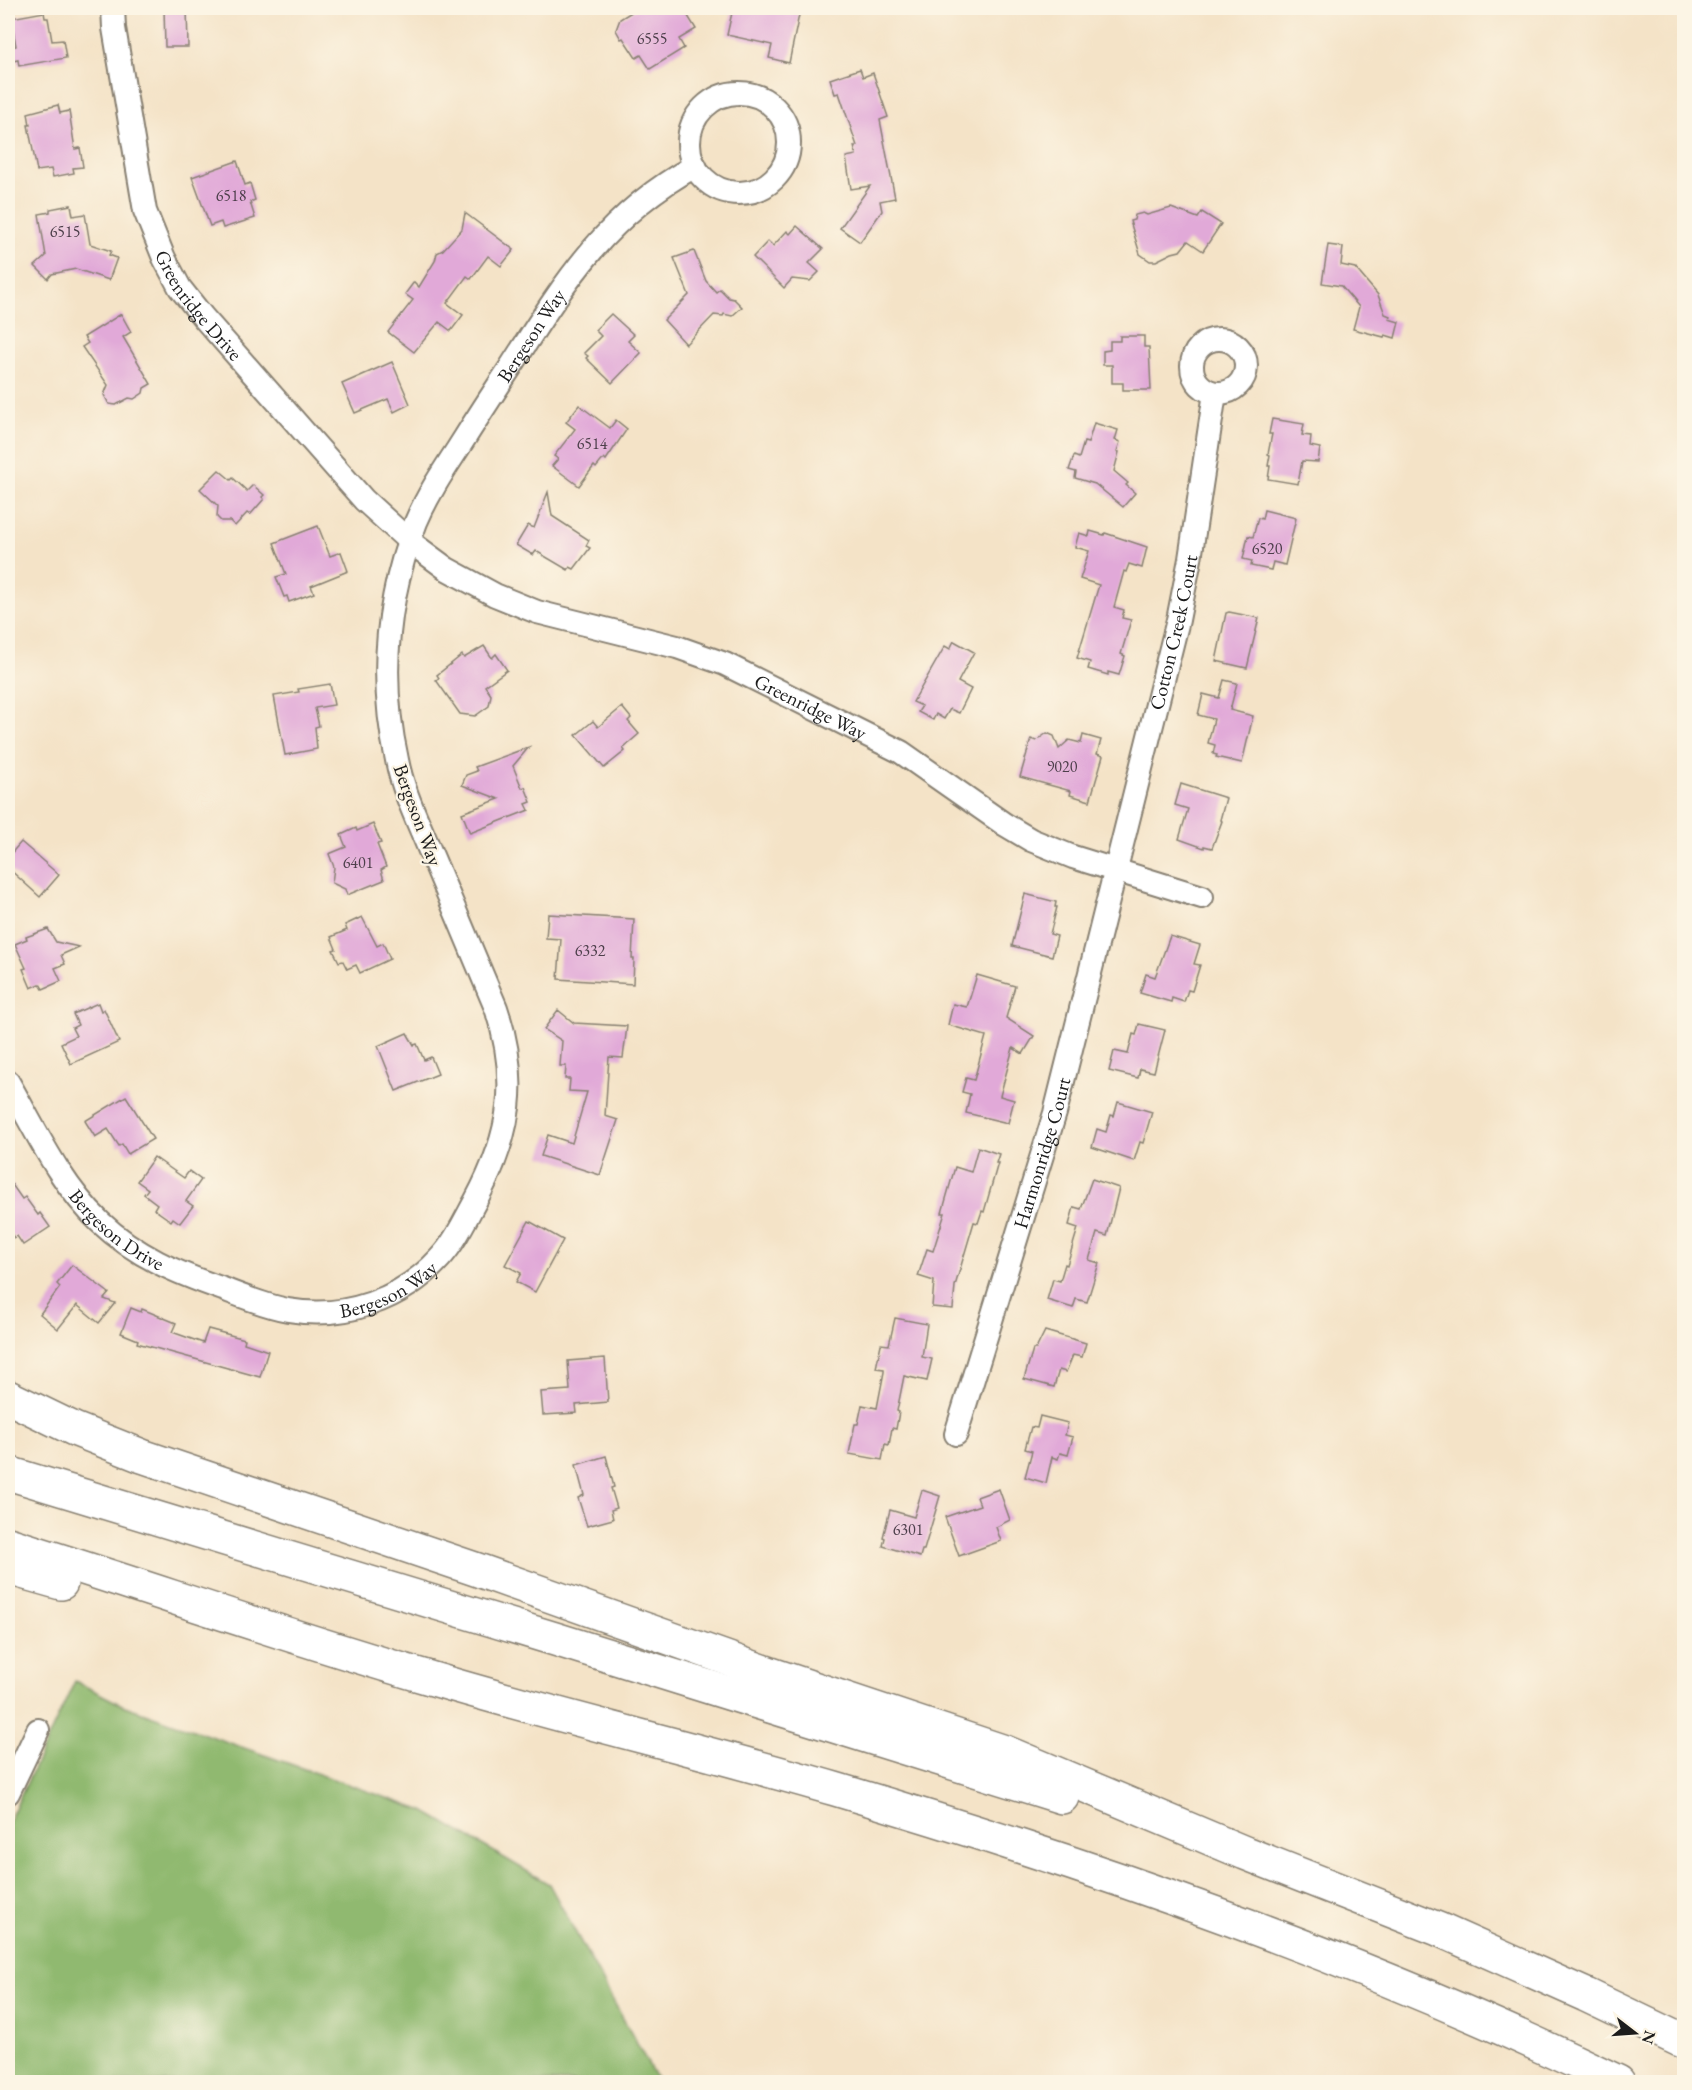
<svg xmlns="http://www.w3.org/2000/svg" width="1692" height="2090" viewBox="0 0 1692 2090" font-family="'EB Garamond',serif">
<rect width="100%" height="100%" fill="#fcf5e5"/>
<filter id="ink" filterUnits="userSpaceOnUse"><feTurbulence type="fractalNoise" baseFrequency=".0167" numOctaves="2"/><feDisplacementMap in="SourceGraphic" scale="12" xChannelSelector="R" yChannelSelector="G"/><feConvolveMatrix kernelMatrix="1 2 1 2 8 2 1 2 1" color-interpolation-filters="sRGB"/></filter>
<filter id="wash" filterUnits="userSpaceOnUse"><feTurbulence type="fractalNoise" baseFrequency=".008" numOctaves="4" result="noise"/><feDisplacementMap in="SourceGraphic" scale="24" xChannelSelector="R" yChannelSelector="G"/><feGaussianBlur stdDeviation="1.35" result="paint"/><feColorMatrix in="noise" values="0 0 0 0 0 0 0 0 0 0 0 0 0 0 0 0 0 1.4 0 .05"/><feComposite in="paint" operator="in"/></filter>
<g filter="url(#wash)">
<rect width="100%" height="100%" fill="#f4e3c7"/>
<path fill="#90b96f" stroke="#566a46" stroke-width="1.5" d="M75 1681 122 1705 424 1811 549 1884 658 2082H8V1823Z"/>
<g id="blocks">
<g fill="#e1a9d8">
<path d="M164 8H187L188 47H165Z"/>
<path d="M638 8H683L696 29 679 39 684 48 650 69 641 55 636 58 623 38 621 39 616 30 620 19Z"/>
<path d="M733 8H759L783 13 789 8H794L799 15 789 63 769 58 772 45 727 35Z"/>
<path d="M44 12 45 18H48L52 41 63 40 66 58 19 66 18 60 8 62V48L16 46 11 18Z"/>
<path d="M860 69 863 77 873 73 888 117 880 120 895 198 880 201 882 211 860 242 840 228 870 186 851 189 846 157 856 155 854 146H857L839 93 835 94 830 79Z"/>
<path d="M58 105 60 113 69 111 75 149 80 148 83 167 73 168 74 173 53 177 51 169 37 171 28 125H30L28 113Z"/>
<path d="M237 161 245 185 250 183 255 200 250 202 255 218 223 228 221 222 210 226 192 177Z"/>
<path d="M71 205 73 216 85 214 90 244 111 251 109 255 117 258 109 280 76 269 52 274 48 279 35 266 46 256 39 214 50 212V209Z"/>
<path d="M1171 208 1198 218 1202 212 1221 224 1203 251 1188 241 1180 251 1172 253 1156 261H1150L1140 254 1130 221 1134 220 1135 215 1143 213 1147 215Z"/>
<path d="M465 213 514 250 501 266 488 256 471 279 467 276 447 303 463 315 451 331 439 322 414 352 388 332 413 300 405 294 414 282 419 287 435 261 437 253 443 250 462 229Z"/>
<path d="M797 226 823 249 809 263 819 272 810 281 792 279 784 288 753 257 768 241 773 246 787 231 790 234Z"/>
<path d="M1328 245 1343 247 1341 265 1355 268 1378 295 1385 314 1390 316 1389 319 1399 322 1395 338 1385 335 1384 337 1353 329 1359 307 1341 286 1322 283Z"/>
<path d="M694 251 706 281 716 292 720 289 729 298 734 299 742 307 732 316 724 314 723 316 714 315 686 344 664 320 689 295 674 258Z"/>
<path d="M121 314 131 332 123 337 151 384 144 388 143 393 134 399 129 398 116 405 109 404 104 395 108 385 82 347 88 343 84 337Z"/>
<path d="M611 314 634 335 628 341 641 353 612 383 586 358 588 356 584 353 601 336 595 330Z"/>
<path d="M1120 336H1144V347H1149L1151 390H1123V383H1112V365H1103V351L1110 350V341H1120Z"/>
<path d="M392 362 410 404 394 412 388 399 355 413 342 384Z"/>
<path d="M579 405 610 428 616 420 627 429 606 460 604 458 596 468 594 466 579 486 552 466 558 459 554 456 575 429 566 422Z"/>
<path d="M1272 419 1304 424 1302 435 1311 436 1310 446 1320 448 1318 462 1302 461 1298 484 1268 479 1270 466H1268L1270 455 1268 454 1272 434H1269Z"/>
<path d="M1094 423 1118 430 1115 440 1120 442 1117 451 1119 452 1114 471 1128 483 1126 485 1135 493 1123 507 1095 484 1075 478 1076 472 1069 470 1074 456 1079 458 1084 442 1088 443Z"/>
<path d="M219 470 231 480 233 478 247 491 253 485 264 495 262 497 264 499 250 515 247 513 235 526 230 521H221L217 517 218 506 200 489Z"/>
<path d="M548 492 552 516 589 540 586 546 590 548 574 569 570 567 568 570 536 551 533 555 516 545 528 525 534 528Z"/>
<path d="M1264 510 1296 518 1285 565 1273 562 1271 570 1251 566 1252 561 1243 559 1248 536 1253 537 1258 518 1262 519Z"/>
<path d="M318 526 330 556 341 552 348 571 311 586 314 593 289 602 287 596 284 597 276 577 286 574 274 543Z"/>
<path d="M1090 531 1104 535 1105 533 1147 547 1142 568 1129 564 1126 572 1124 571 1114 607 1124 610 1122 618 1131 620 1121 654 1125 656 1119 675 1108 672V675L1088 669 1090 662 1077 658 1099 585 1080 579 1089 551 1075 547 1079 533 1089 536Z"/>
<path d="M1229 612 1259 618 1247 668 1216 661 1226 613Z"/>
<path d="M954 641 974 652 958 682 971 689 959 713 950 709 944 719 936 714 933 720 918 712 922 706 913 702 945 646 950 649Z"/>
<path d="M484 646 492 658 496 654 507 670 485 686 491 695 489 706 475 716 460 714 436 680 439 678 437 675 462 655 464 658Z"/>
<path d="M1224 680 1237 683 1230 710 1253 716 1242 763 1216 757 1217 755 1213 754 1215 745 1208 743 1214 719 1198 715 1203 694 1219 698Z"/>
<path d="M330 684 334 705 315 708 319 726 315 727 317 749 285 755 274 696 299 692 298 689Z"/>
<path d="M622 707 631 718 628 721 639 734 623 748 625 751 604 768 576 735 593 721 598 727Z"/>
<path d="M1047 733 1054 736 1059 749 1069 740 1081 743 1083 735 1101 740 1097 754 1103 756 1090 801 1070 795 1071 791 1020 777 1031 739 1036 741Z"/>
<path d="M529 747 513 766 522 788 525 787 531 802 526 804 529 810 470 833 462 813 499 799 462 785 466 775 477 771 475 767Z"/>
<path d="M1181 784 1226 798 1220 820 1222 821 1212 848 1204 846V848L1179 839 1188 809 1175 805Z"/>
<path d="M373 824 381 843 377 844 386 867 381 870 384 880 347 895 345 889 332 883 334 867 329 854 346 847 341 835 356 828 357 831Z"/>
<path d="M21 842 59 875 40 897 8 868V857Z"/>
<path d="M1025 894 1056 902 1055 907H1057L1050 934 1057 936 1052 956 1012 946Z"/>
<path d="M548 914 634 919 632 959H634L633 984 558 979 561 939 546 938Z"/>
<path d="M362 917 377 946 383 943 390 959 360 973 356 965 347 969 343 961 339 962 333 950 336 949 331 937 347 930 345 925Z"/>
<path d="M48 929 56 942 79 947 61 955 65 964 55 968 61 981 43 989 40 984 31 988 23 969 26 968 15 944 27 939 26 937Z"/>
<path d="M1170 936 1200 945 1194 964 1200 965 1192 991 1188 990 1184 1002 1172 998 1171 1002 1140 993 1146 974 1155 977Z"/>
<path d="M977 975 1015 986 1006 1018 1034 1036 1023 1054 1013 1048 1000 1096 1014 1100 1008 1123 966 1113 970 1094 962 1092 966 1078 974 1080 986 1036 948 1025 953 1004 967 1007Z"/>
<path d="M98 1003 101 1011 104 1009 119 1042 71 1064 61 1043 76 1036 72 1028 78 1025 73 1014Z"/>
<path d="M558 1010 574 1023 627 1026 623 1058 609 1057 605 1116 618 1120 600 1175 541 1156 548 1135 572 1143 587 1092 569 1091 570 1079H565L566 1066H560L562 1041 544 1029Z"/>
<path d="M1139 1024 1165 1030 1154 1072 1140 1069 1138 1078 1109 1071 1114 1051 1128 1054 1133 1034 1136 1035Z"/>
<path d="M407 1033 414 1045 417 1044 424 1060 431 1057 438 1074 396 1091 378 1046Z"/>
<path d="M126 1096 153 1139 128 1154 122 1144 119 1146 108 1129 95 1137 85 1121Z"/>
<path d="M1118 1102 1152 1112 1143 1143 1140 1142 1134 1161 1092 1147 1097 1129 1106 1132 1111 1115 1114 1116Z"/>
<path d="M978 1147 999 1154 996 1163H998L984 1212 982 1211 978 1223 974 1222 955 1286 953 1309 932 1307 934 1281 918 1276 927 1249 933 1251 945 1213H942L955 1167 971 1172Z"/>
<path d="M154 1157 184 1178 189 1171 201 1180 186 1201 193 1206 180 1223 173 1218 171 1221 154 1209 157 1204 144 1194 148 1189 137 1181Z"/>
<path d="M8 1179 22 1199 25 1197 38 1215 40 1213 50 1227 23 1245 17 1236 14 1238 8 1229Z"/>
<path d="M1092 1179 1119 1188 1107 1236 1097 1233 1089 1260 1099 1263 1087 1302 1076 1299 1073 1308 1047 1300 1053 1279 1060 1281 1065 1264 1067 1265 1078 1228 1069 1225 1074 1207 1081 1209Z"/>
<path d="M529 1221 563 1240 535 1292 516 1282 521 1273 505 1265Z"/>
<path d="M72 1265 109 1293 104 1299 115 1303 99 1323 77 1305 58 1329 40 1314 60 1287 57 1284Z"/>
<path d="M131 1308 141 1312 142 1309 176 1323 172 1332 203 1343 208 1329 245 1339 244 1343 268 1351 260 1377 137 1343 138 1340 121 1333Z"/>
<path d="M895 1318 927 1324 922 1357 932 1359 927 1381 904 1376 897 1411 899 1412 896 1429 892 1428 889 1445 885 1444 882 1460 849 1454 855 1424H858L862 1405 877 1408 884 1372V1369L876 1368 881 1344 889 1345Z"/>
<path d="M1045 1331 1086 1343 1082 1357 1073 1355 1066 1372 1059 1370 1054 1387 1024 1379 1033 1349H1036Z"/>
<path d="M605 1358 608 1402 576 1405 577 1413 543 1415 541 1392 570 1390 568 1361Z"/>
<path d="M1040 1416 1068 1423 1065 1435 1073 1437 1068 1455 1060 1453 1058 1459 1052 1457 1046 1483 1025 1477 1032 1451 1025 1449 1031 1427 1037 1428Z"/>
<path d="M606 1456 614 1487 611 1488 617 1508 611 1510 613 1519 587 1526 578 1498 584 1495 576 1465Z"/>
<path d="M999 1489 1010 1520 996 1527 1001 1541 959 1556 945 1517 980 1505 977 1497Z"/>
<path d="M922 1490 940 1496 924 1550H922L920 1557 883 1546 885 1538 883 1537 890 1510 914 1517Z"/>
</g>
</g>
</g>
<g filter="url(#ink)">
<use href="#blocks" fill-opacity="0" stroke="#888072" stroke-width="1.5"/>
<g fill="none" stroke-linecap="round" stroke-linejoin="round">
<g stroke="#888072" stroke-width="26">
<g id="minor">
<path id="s1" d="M113 8 114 28 145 211 164 258 180 288 203 317 364 500 409 541 447 569 495 595 537 612 677 647 725 664 901 752 1004 824 1031 840 1073 857 1202 897"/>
<circle cx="739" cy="143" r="50"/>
<circle cx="1219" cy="366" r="27"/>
<path id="s2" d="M8 1082C35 1129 60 1184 100 1222 136 1256 177 1273 223 1289 244 1297 266 1306 288 1310 344 1320 402 1300 440 1258 455 1242 465 1220 476 1200 511 1135 520 1080 496 1008 474 956 452 904 430 851 418 821 403 792 397 760 379 679 386 599 416 522 427 496 442 473 457 450 474 423 492 395 510 368 563 285 605 215 695 166"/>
<path id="s3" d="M956 1434 1055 1113 1178 620 1190 559 1215 393"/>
<path d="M8 1793 38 1730"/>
</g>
</g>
<g stroke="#888072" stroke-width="36">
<g id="highway">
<path d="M8 1397 74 1429 142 1456 475 1569 771 1674 1005 1752 1245 1853 1438 1929 1586 1995 1684 2042"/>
<path d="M8 1473 555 1639 1062 1797"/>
<path d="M8 1544C146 1587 283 1635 423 1676 559 1717 698 1749 835 1789 1102 1868 1367 1961 1618 2082"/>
<path d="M8 1568 61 1583"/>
</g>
</g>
<use href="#minor" stroke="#fff" stroke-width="22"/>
<use href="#highway" stroke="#fff" stroke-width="33"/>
</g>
</g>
<g text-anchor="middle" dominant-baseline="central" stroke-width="4.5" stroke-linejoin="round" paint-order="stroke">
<g font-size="16" fill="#4d3f4b">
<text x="652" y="38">6555</text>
<text x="231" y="195">6518</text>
<text x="65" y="231">6515</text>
<text x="592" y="443">6514</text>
<text x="1267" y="548">6520</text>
<text x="1062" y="766">9020</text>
<text x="358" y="862">6401</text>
<text x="590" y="950">6332</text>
<text x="908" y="1529">6301</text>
</g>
<g font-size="20" fill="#1c1c1c" stroke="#fcf5e5">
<text stroke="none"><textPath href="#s1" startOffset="315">Greenridge Drive</textPath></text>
<text stroke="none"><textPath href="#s2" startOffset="1542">Bergeson Way</textPath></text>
<text stroke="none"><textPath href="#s3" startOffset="831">Cotton Creek Court</textPath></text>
<text stroke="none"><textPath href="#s1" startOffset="1070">Greenridge Way</textPath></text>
<text transform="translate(418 815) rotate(70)">Bergeson Way</text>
<text stroke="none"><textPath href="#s3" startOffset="294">Harmonridge Court</textPath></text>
<text stroke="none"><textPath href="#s2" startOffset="186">Bergeson Drive</textPath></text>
<text stroke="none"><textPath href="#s2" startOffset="483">Bergeson Way</textPath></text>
</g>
</g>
<rect width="1692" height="2090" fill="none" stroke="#fcf5e5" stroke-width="30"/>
<g transform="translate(1635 2033) rotate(107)" stroke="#fcf5e5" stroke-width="4.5" paint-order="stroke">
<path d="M0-4.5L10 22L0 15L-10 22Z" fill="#1c1c1c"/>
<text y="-9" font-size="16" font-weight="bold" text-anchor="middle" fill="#1c1c1c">N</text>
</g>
</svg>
